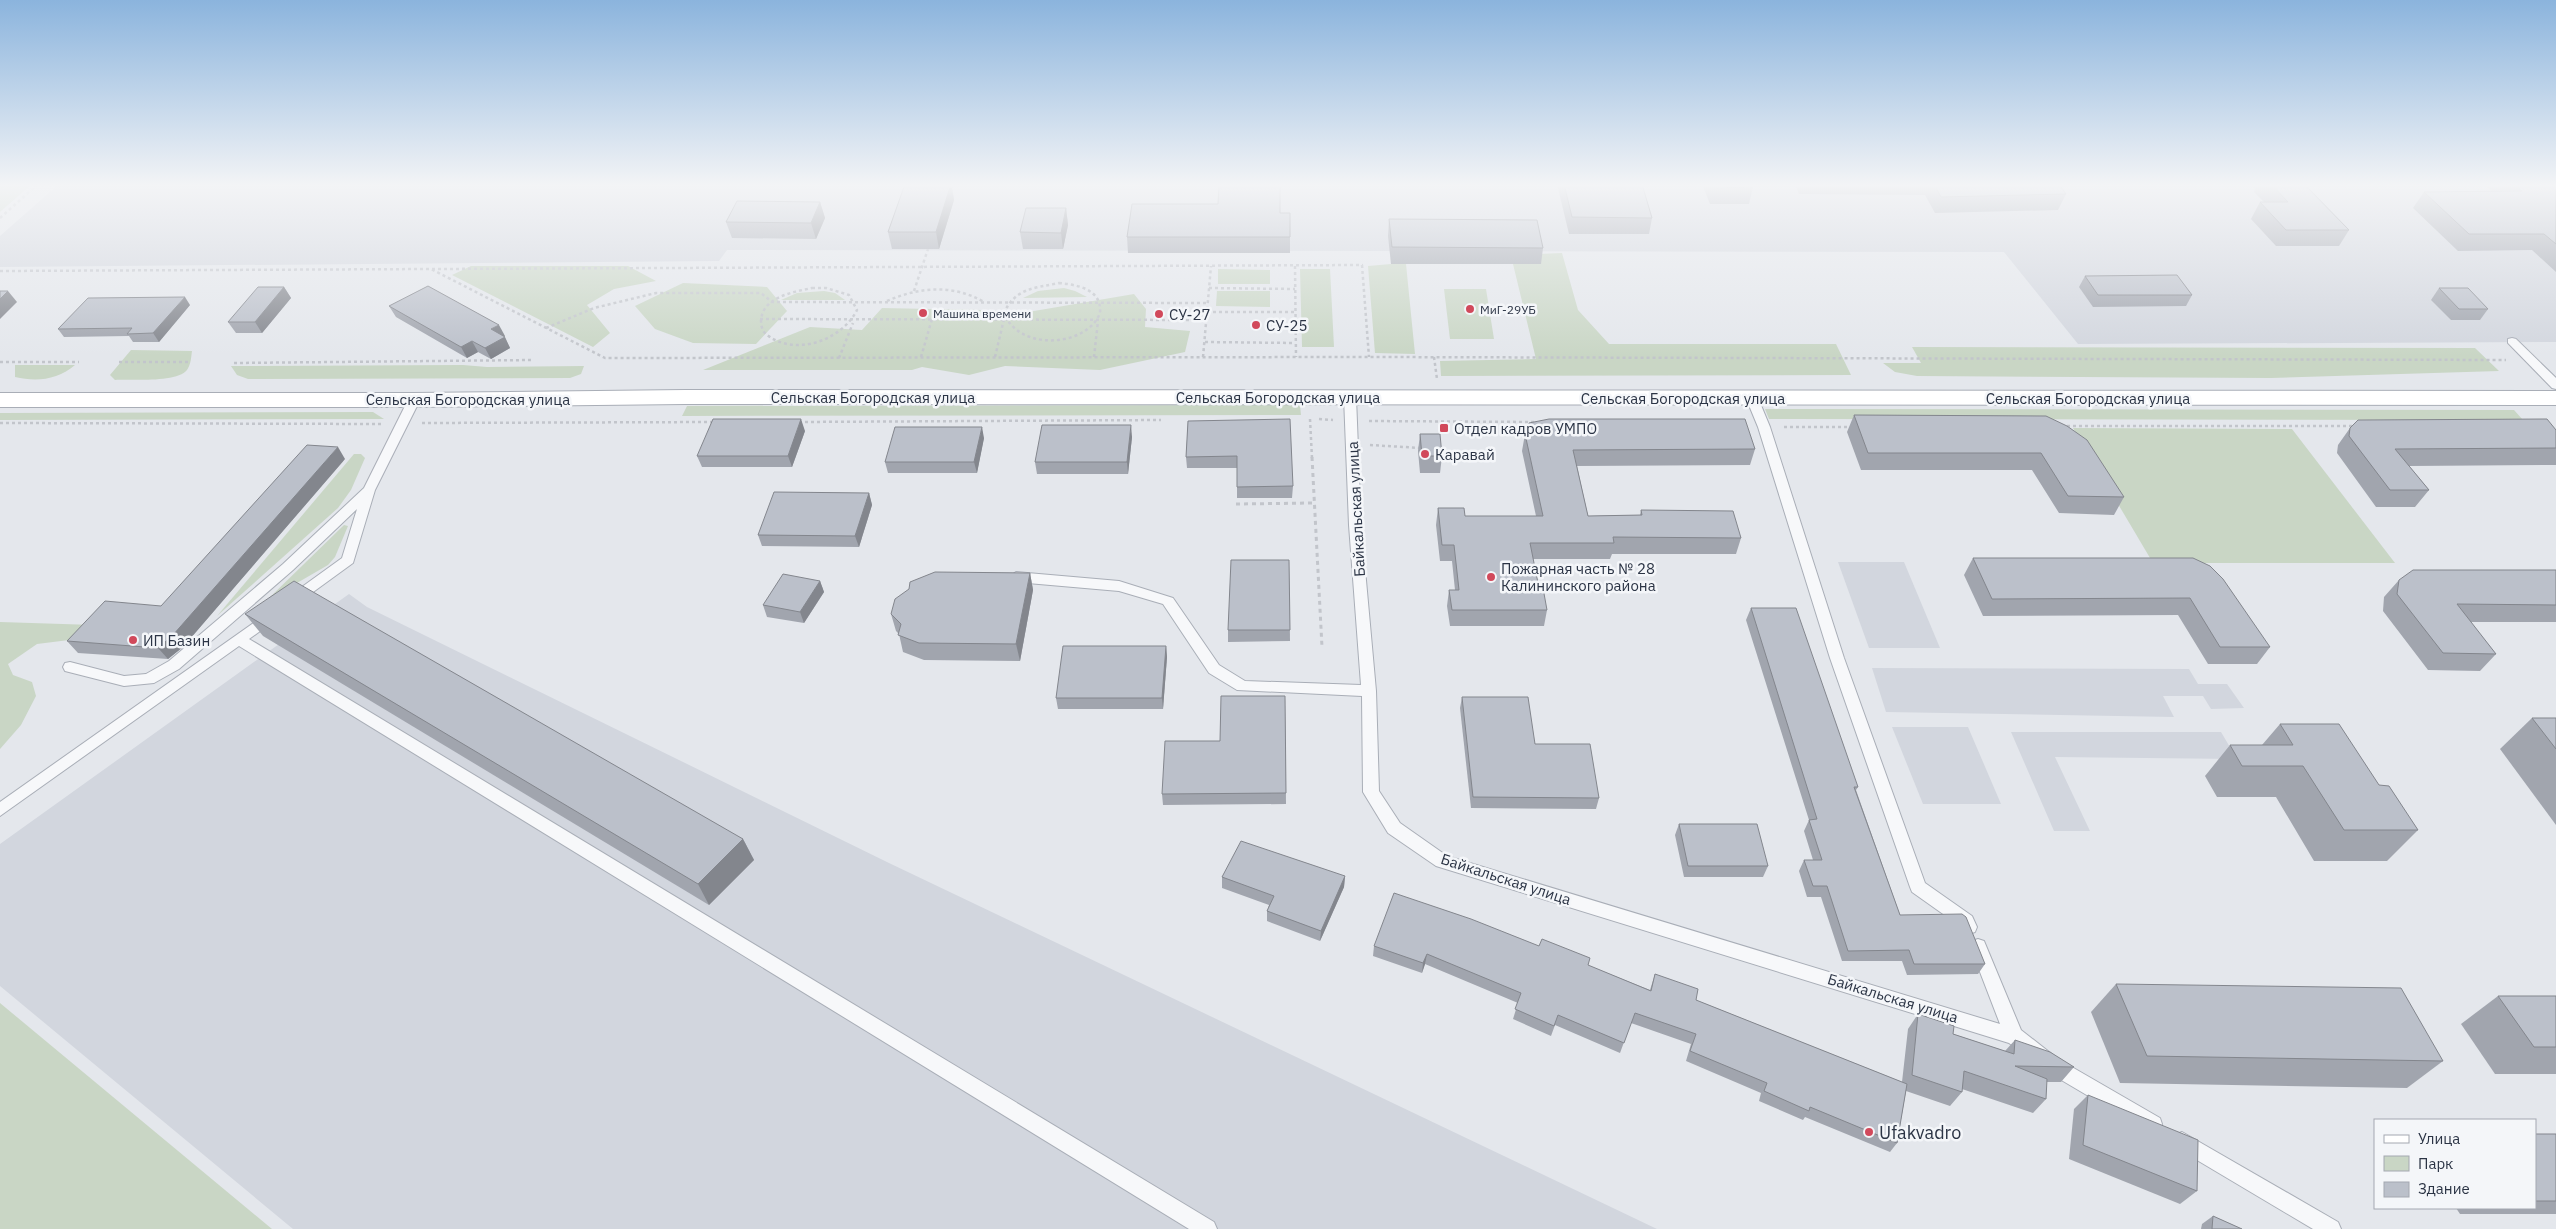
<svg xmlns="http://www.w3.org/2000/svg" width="2556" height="1229" viewBox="0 0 2556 1229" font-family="'IBM Plex Sans',sans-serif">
<rect width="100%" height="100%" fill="#e4e7ec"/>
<g fill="#d2d6de">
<path d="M59 184H2556V342L2078 344 2004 252 727 250 719 261 0 267V236Z"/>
<path d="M1838 562H1904L1940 648H1869Z"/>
<path d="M349 594 367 607 889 863 1657 1229H293L0 986V844Z"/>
<path d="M1872 668 2189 669 2198 684H2227L2244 708 2211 709 2203 696H2163L2174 717 1886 712Z"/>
<path d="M1892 727H1968L2001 804H1923Z"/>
<path d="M2011 732H2221L2237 759 2055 757 2090 831H2054Z"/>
</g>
<g fill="#c9d6c5">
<path d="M0 184H32L0 212Z"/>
<path d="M1562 253 1578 310 1609 344H1836L1851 375 1441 376 1440 361 1536 359 1513 264H1540L1538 254Z"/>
<path d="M1391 264H1406L1415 354 1375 353 1368 266Z"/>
<path d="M471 266H628L656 281 614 289 587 305 610 333 593 347 452 275Z"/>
<path d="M1218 269 1270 270V284H1218Z"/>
<path d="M1300 269H1330L1334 347H1302Z"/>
<path d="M683 283 767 287 787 311 756 344 693 343 655 329 635 306Z"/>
<path d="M1064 288 1075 291 1087 297 1023 298 1038 291Z"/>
<path d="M1444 289H1486L1494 339H1450Z"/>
<path d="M824 291 835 293 845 300H781L797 293Z"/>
<path d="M1217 291H1270V307L1216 306Z"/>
<path d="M1134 294 1146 309 1145 327 1190 331 1185 352 1100 370 1005 366 969 375 922 367 912 370H703L810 327 862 330 882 308 1034 311Z"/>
<path d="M1912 347 2475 348 2499 371 2271 378 1917 376 1895 372 1883 363H1921Z"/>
<path d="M131 350 192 351C191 358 191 364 187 370 177 383 132 379 115 380L110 375Z"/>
<path d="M15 365H75C58 380 36 382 15 377Z"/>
<path d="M463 365 487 367 584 366 581 374 570 378 248 379 237 375 231 366Z"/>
<path d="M1300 405 1301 415 682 416 687 406Z"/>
<path d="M1765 409 2514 410 2523 420 1769 419Z"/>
<path d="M373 412 384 419 0 420V413Z"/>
<path d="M2073 428 2292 429 2395 563H2153Z"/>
<path d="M354 454H361L365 458 351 490 338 508 217 616Z"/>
<path d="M344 525 348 526 335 557 328 565 266 601Z"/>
<path d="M0 622 94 625 77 639 37 644 8 664 13 675 32 682 36 696 21 725 0 749Z"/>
<path d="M0 1003 272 1229H0Z"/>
</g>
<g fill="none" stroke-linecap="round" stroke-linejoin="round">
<g stroke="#a9aeb7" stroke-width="2">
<g id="lane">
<path d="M2512 338 2516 339 2556 378V389L2552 388 2508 343V339Z"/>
<path d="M1350 393 1356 397 1361 525 1376 691 1379 791 1400 823 1447 856 2000 1024 1970 946 1972 941 1978 939 1984 941 2021 1030 2058 1059 2160 1118 2162 1124 2160 1130 2153 1133 2146 1130 2046 1071 2009 1043 1436 866 1388 833 1363 792 1362 696 1237 690 1209 673 1163 604 1119 591 1016 582 1009 577 1016 572 1119 581 1173 598 1219 665 1245 681 1361 685 1349 525 1344 397Z"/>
<path d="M1752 394 1758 398 1770 427 1844 658 1925 883 1972 916 1977 927 1975 932 1969 934 1963 932 1960 926 1912 892 1910 887 1830 658 1758 427 1746 398Z"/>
<path d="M414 396 420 400 375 490 353 563 298 603H288L286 600 288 597 342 558 357 509 293 570 179 669 154 683 124 686 65 671 63 667 65 663 70 662 124 676 146 674 169 661 283 564 364 488 408 400Z"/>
<path d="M269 612 276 617 274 621 249 639 1214 1222 1217 1229H1189L239 646 0 816V802Z"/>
<path d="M2182 1132 2338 1222 2341 1229H2313L2175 1147 2173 1141 2175 1135Z"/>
</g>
</g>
<g stroke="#a9aeb7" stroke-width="2">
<path id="secondary" d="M685 390 2556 391V405L685 404 414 407H0V393H414Z"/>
</g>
<g stroke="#c2c5cb" stroke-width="2.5" stroke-dasharray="3 3" stroke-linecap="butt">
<path d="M0 218 38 184"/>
<path d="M1295 266 1296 357"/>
<path d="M432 269 1362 265 1369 357"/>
<path d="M0 271 431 269 605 358 1369 357 2506 360"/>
<path d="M1059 283C1078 285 1102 289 1100 313 1087 347 1019 352 1004 313 1015 288 1035 288 1059 283Z"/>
<path d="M812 288H826L849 295 857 310C842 340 796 357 767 335 763 332 761 327 761 321 762 297 793 292 812 288Z"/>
<path d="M1209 288 1295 289"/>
<path d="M914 291 928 249"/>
<path d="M887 301C919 287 953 284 984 302"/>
<path d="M1207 312H1295"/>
<path d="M760 319 1206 320"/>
<path d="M546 328 594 308 656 293H761L772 302 1208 303"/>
<path d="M1205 342 1295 343"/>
<path d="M921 357 932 319"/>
<path d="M995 357 1004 319"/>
<path d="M1094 357 1098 321"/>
<path d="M1203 357 1211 266"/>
<path d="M1434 357 1437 379"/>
<path d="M839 358 853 323"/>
<path d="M0 362H79"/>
<path d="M119 362H191"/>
<path d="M234 363 533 360"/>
<path d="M1310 419 1312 458"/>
<path d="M1319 419 1333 420"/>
<path d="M1369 421 1535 422"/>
<path d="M799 422 1161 420"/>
<path d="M0 423 383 424"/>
<path d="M422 423 716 422"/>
<path d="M2067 426H2355"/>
<path d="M1784 427H1853"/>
<path d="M1370 445 1421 448"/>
</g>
<g stroke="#c2c5cb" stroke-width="3" stroke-dasharray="4 4" stroke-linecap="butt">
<path d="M1312 457 1322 647"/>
<path d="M1236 504 1313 503"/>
</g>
<use href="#lane" fill="#f7f8fa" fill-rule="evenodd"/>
<use href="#secondary" fill="#fff" fill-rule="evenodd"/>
</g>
<g fill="#a1a5ae">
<path d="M905 184H952L954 200 939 249H892L888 232Z"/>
<path d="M1557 184H1642L1652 218 1649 234H1569Z"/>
<path d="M1702 184H1752L1753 187 1749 204H1710Z"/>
<path d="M1795 184H2059L2066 194 2058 210 1935 213 1925 195 1799 194Z"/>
<path d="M2251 184H2305L2349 230 2339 246H2276L2251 219 2260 202H2264L2254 192 2255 189Z"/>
<path d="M2484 184H2556V272L2532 250 2458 251 2413 208 2424 192H2492Z"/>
<path d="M820 202 825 218 816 239 732 238 726 222Z"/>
<path d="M1218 204 1280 213H1290V253H1128L1127 237Z"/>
<path d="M1066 208 1068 225 1063 249H1023L1020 232Z"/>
<path d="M1389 219 1543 248 1541 264H1391L1388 236Z"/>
<path d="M2085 276 2192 295 2186 306 2093 307 2079 287Z"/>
<path d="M284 287 291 298 262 333H236L228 322Z"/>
<path d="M2439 288 2488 309 2480 320H2451L2431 300Z"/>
<path d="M190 305 159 342H133L129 336 64 337 58 329Z"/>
<path d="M389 306 505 336H504L510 348 491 359 478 352 467 358 396 317Z"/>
<path d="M1854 415 2046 416 2124 497 2114 515 2059 513 2032 470H1861L1847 432Z"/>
<path d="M1188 421 1293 486 1292 498H1237V468H1187L1186 457Z"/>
<path d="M2350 428 2556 430V465L2409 466 2429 490 2415 507H2376L2337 453 2338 445Z"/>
<path d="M805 431 792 467H702L697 456Z"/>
<path d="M1420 434 1442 456 1440 473H1420L1418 451Z"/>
<path d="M1525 434 1755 449 1750 465 1577 466 1588 516 1640 515 1641 510 1741 538 1736 554H1612L1610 559H1533L1539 588 1547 610 1544 626H1450L1447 606 1449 590H1455L1452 561H1440L1436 525 1438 508 1465 516H1536L1522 451Z"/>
<path d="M1132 437 1128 474H1037L1035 462Z"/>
<path d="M984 438 977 473H888L885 462Z"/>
<path d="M345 459 183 647 168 659 78 653 67 641 161 606Z"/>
<path d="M869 493 872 505 859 547 762 546 758 535Z"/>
<path d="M1973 558H2193L2270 647 2257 664H2208L2178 615 1983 616 1964 575Z"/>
<path d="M1289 560 1290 641 1228 642V630Z"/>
<path d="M2556 570V622H2470L2496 654 2480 671 2428 670 2383 611 2384 597 2399 580Z"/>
<path d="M1030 573 1033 590 1020 661 924 660 903 652 899 634 896 631 891 614Z"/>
<path d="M820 581 824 592 804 623 767 617 763 605Z"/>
<path d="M1751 608 1858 787 1856 790 1900 915 1985 964 1978 974 1907 975 1902 961H1842L1821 897H1807L1799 871 1804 860H1813L1804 831 1809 820 1746 620Z"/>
<path d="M245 614 743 839 754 860 709 905 263 636Z"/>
<path d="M1166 646 1167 657 1163 709H1058L1056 698Z"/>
<path d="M1285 696 1286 804 1163 805 1162 794 1220 741Z"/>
<path d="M1462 697 1535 744 1599 798 1596 809 1471 808 1460 708Z"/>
<path d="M2532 718H2556V825L2500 749Z"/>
<path d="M2280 724 2379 785 2418 830 2387 861H2314L2276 797H2217L2205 776 2230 745H2262Z"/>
<path d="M1679 824 1768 866 1763 877H1684L1675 835Z"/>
<path d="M1345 876 1344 887 1320 941 1267 921V911L1269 905 1222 888V877Z"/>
<path d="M1374 946H1539L1650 990 1655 974 1696 1000 1902 1082 1908 1029 1918 1014 1953 1034 2005 1051 2015 1040 2074 1067 2061 1082H2046V1099L2033 1113 1962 1089V1092L1950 1106 1906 1091 1897 1143 1890 1152 1805 1117 1803 1120 1759 1101 1761 1093 1686 1061 1691 1044 1631 1023 1620 1053 1555 1025 1551 1036 1513 1019 1518 1003 1425 964 1422 973 1373 956Z"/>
<path d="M2116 984 2443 1061 2407 1088 2120 1083 2091 1012Z"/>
<path d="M2498 996H2556V1074H2495L2461 1024Z"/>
<path d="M2088 1095 2197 1191 2180 1204 2069 1159 2074 1109Z"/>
<path d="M2535 1134H2556V1214H2460L2456 1208H2535Z"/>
<path d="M2213 1216 2242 1229H2201L2202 1224Z"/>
</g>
<g fill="#83868d">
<path d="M951 184 954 200 939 249 936 232Z"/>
<path d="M820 202 825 218 816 239 811 223Z"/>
<path d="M1066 208 1068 225 1063 249 1061 233Z"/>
<path d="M284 287 291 298 262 333 255 322Z"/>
<path d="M8 291 17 302 0 319V299Z"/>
<path d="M185 297 190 305 159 342 153 333Z"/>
<path d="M499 325 505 336 497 341 491 329Z"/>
<path d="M505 337 510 348 491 359 485 348Z"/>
<path d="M472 341 478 352 467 358 461 347Z"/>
<path d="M801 419 805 431 792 467 788 456Z"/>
<path d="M1131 425 1132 437 1128 474 1127 462Z"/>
<path d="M982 427 984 438 977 473 974 462Z"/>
<path d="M338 447 345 459 183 647 168 659 158 648Z"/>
<path d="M869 493 872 505 859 547 855 536Z"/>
<path d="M1030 573 1033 590 1020 661 1016 644Z"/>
<path d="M820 581 824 592 804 623 800 612Z"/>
<path d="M1166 646 1167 657 1163 709 1162 698Z"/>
<path d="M743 839 754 860 709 905 698 884Z"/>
<path d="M1345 876 1344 887 1320 941 1321 931Z"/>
<path d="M1427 954 1425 964 1422 973 1423 963Z"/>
</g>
<g fill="#bbc0ca" stroke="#83868d">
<path d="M905 184H951L936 232H888Z"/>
<path d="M1219 184H1280V213H1290V237H1127L1132 204H1218Z"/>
<path d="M1564 184H1642L1652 218 1572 217Z"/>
<path d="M1713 184H1752L1753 187 1715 188Z"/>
<path d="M1934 184H2059L2066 194 1941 197Z"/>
<path d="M2271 184H2304L2349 230H2286L2260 202H2288Z"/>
<path d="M2514 184H2556V244L2544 234H2469L2424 192 2522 191Z"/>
<path d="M737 201 820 202 811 223 726 222Z"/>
<path d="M1026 208H1066L1061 233 1020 232Z"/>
<path d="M1389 219 1537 220 1543 248 1392 247Z"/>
<path d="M2177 275 2192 295H2098L2085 276Z"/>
<path d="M428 286 499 325 491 329 505 337 485 348 472 341 461 347 389 306Z"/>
<path d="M258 287H284L255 322H228Z"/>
<path d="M2439 288H2468L2488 309H2459Z"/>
<path d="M0 291H8L0 299Z"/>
<path d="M185 297 153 333 127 334 132 328 58 329 88 298Z"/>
<path d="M1854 415 2046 416 2067 426 2087 440 2124 497 2068 496 2041 453H1868Z"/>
<path d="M713 419H801L788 456H697Z"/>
<path d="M1290 419 1293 486 1237 487V456L1186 457 1188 421Z"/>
<path d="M1549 419H1745L1755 449 1573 450 1588 516 1642 515 1641 510 1733 511 1741 538 1613 537 1614 543H1530L1539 588H1543L1547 610H1452L1449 590H1459L1454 545H1442L1438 508H1464L1465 516H1543L1525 434 1529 423Z"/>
<path d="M2547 419 2556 430V448L2395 449 2429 490H2390L2349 436 2350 428 2358 420Z"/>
<path d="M1042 425H1131L1127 462H1035Z"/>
<path d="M895 427H982L974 462H885Z"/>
<path d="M1420 434H1440L1442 456H1422Z"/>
<path d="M307 445 338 447 173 635 158 648 67 641 105 601 161 606Z"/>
<path d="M774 492 869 493 855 536 758 535Z"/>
<path d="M1973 558H2193L2210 566 2223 579 2270 647H2220L2190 598 1992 599Z"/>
<path d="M1231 560H1289L1290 630H1228Z"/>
<path d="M2413 570H2556V605L2457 604 2496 654 2443 653 2397 594 2399 580Z"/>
<path d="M935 572 1030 573 1016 644 919 643 898 635 901 624 891 614 895 599 909 589 910 582Z"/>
<path d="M783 574 820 581 800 612 763 605Z"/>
<path d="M294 581 743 839 698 884 245 614Z"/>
<path d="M1751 608H1796L1858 787H1854L1900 915 1962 914 1966 917 1985 964H1914L1909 950 1848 951 1827 886H1813L1804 860H1822L1809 820 1817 819Z"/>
<path d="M1063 646H1166L1162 698H1056Z"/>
<path d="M1221 696H1285L1286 793 1162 794 1165 741H1220Z"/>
<path d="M1462 697H1528L1535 744H1590L1599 798 1473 797Z"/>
<path d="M2532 718H2556V749Z"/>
<path d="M2280 724H2339L2379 785 2389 786 2418 830H2344L2303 766H2242L2230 745H2293Z"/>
<path d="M1679 824H1757L1768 866H1688Z"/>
<path d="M1241 841 1345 876 1321 931 1267 911 1274 896 1222 877Z"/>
<path d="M1394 893 1471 919 1539 946 1542 939 1590 958 1588 965 1651 991 1655 974 1698 989 1696 1000 1907 1084 1897 1143 1810 1107 1809 1111 1764 1091 1767 1083 1690 1051 1696 1034 1635 1013 1624 1043 1558 1015 1554 1026 1515 1009 1521 993 1427 954 1423 963 1374 946Z"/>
<path d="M2116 984 2401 988 2443 1061 2147 1056Z"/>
<path d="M2498 996H2556V1047H2534Z"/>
<path d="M1918 1014 1954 1026 1953 1034 2014 1054 2015 1040 2050 1052 2074 1067 2015 1066 2047 1079 2046 1099 1964 1071 1962 1092 1912 1075Z"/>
<path d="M2088 1095 2198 1140 2197 1191 2083 1145Z"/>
<rect x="2535" y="1134" width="21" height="67"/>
<path d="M2213 1216 2242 1229H2212Z"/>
</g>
<linearGradient id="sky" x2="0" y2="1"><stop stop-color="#8bb4dd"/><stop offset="0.52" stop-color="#f3f4f6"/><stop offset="1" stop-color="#f3f4f6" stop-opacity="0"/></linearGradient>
<rect width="2556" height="356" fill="url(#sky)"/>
<g fill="#d1495b" stroke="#f4f6f9" stroke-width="2">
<circle cx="1470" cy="309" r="5"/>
<circle cx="923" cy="313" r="5"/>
<circle cx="1159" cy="314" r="5"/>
<circle cx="1256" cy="325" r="5"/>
<rect x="1439" y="423" width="10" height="10" rx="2.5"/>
<circle cx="1425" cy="454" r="5"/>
<circle cx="1491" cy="577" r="5"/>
<circle cx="133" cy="640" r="5"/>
<circle cx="1869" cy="1132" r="5"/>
</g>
<g text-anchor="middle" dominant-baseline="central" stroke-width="5" stroke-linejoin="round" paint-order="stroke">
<g font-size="12" fill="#2b3445" stroke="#f4f6f9" text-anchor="start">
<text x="1480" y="309">МиГ-29УБ</text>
<text x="933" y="313">Машина времени</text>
</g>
<g font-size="15" fill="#2b3445" stroke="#f4f6f9" text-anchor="start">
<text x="1169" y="314">СУ-27</text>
<text x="1266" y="325">СУ-25</text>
<text x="1454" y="428">Отдел кадров УМПО</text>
<text x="1435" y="454">Каравай</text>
<text x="1501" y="568">Пожарная часть № 28<tspan x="1501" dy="17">Калининского района</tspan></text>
<text x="143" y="640">ИП Базин</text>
</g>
<g font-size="15" fill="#2b3445" stroke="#f4f6f9">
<text x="873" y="397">Сельская Богородская улица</text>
<text x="1278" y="397">Сельская Богородская улица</text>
<text x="1683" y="398">Сельская Богородская улица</text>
<text x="2088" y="398">Сельская Богородская улица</text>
<text x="468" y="399">Сельская Богородская улица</text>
<text transform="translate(1356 509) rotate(-93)">Байкальская улица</text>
<text transform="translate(1506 879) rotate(18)">Байкальская улица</text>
<text transform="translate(1893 998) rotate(17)">Байкальская улица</text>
</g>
<g font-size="18" fill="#2b3445" stroke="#f4f6f9" text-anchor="start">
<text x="1879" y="1132">Ufakvadro</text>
</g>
</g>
<rect x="2374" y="1119" width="162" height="90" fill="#f4f6f9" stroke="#a4a8b1"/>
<rect x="2384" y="1135" width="25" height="8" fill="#ffffff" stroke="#a4a8b1"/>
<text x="2418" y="1144" font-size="15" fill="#2b3445">Улица</text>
<rect x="2384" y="1156" width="25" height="15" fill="#c9d6c5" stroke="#a4a8b1"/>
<text x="2418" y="1169" font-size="15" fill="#2b3445">Парк</text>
<rect x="2384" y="1182" width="25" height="15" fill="#bbc0ca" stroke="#a4a8b1"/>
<text x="2418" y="1194" font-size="15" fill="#2b3445">Здание</text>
</svg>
